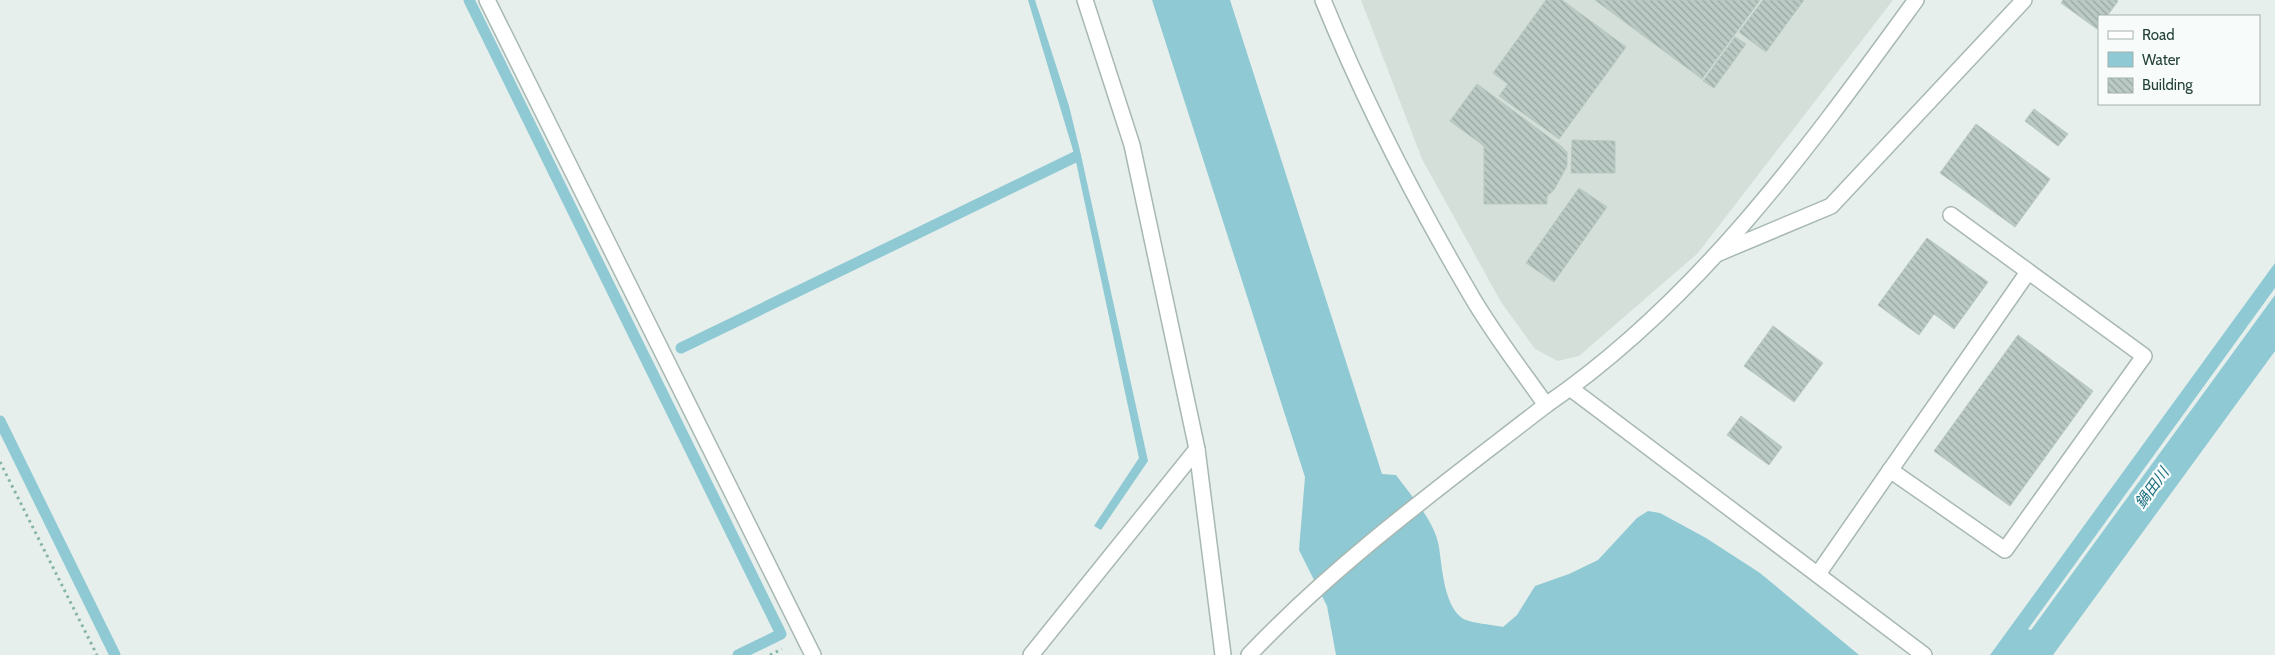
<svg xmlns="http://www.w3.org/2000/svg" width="2275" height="655" viewBox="0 0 2275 655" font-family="Cabin,'Noto Sans JP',sans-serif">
<defs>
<pattern id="building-back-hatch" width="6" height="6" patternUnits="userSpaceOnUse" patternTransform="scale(1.25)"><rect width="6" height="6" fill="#bbcac4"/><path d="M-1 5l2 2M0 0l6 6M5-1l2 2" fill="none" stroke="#98a6a0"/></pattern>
</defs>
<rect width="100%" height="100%" fill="#e6efeb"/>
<path fill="#d4dfda" d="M1361 0H1893L1698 253 1579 356 1558 361 1535 349 1501 302 1422 159Z"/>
<g fill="#8ec9d4">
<path d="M1028 0H1035L1069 106 1081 155 1148 461 1101 530 1094 526 1139 458 1075 157Z"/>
<path d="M1152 0H1230L1382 474 1396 475C1411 496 1435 521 1439 547 1442 567 1444 605 1462 618 1469 623 1494 625 1503 627L1517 615 1535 586 1569 574 1598 560 1637 518 1648 511 1660 513 1706 538 1760 573 1859 655H1336L1327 606 1299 550 1305 477Z"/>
<path d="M2275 263V288L2028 629 2031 630 2275 295V351L2053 655H1990Z"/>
</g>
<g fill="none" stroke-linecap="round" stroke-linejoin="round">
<g stroke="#8ec9d4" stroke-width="11">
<path d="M469 0 781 634 738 655"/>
<path d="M681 348 1075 157"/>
<path d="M0 421 115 655"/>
</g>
</g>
<g fill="url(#building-back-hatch)" stroke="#b8c9c2">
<path d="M1546 0H1562L1626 47 1559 139 1499 96 1508 84 1493 73Z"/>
<path d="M1595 0H1760L1702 79Z"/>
<path d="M1763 0H1804L1766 52 1739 32Z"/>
<path d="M2063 0H2116L2118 1 2107 16H2099L2097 29 2061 3Z"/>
<path d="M1735 37 1746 44 1714 88 1703 81Z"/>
<path d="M1477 84 1561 146 1567 152V166L1554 190 1547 196V204H1484V146L1450 121Z"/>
<path d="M2034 109 2068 134 2058 146 2025 121Z"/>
<path d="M1976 124 2050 179 2015 227 1940 173Z"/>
<path d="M1572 140 1615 141V173H1571Z"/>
<path d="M1579 188 1607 207 1554 282 1526 263Z"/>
<path d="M1927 238 1988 282 1954 329 1934 314 1919 335 1878 305Z"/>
<path d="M1773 326 1823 363 1794 402 1744 366Z"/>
<path d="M2018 335 2093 391 2010 506 1934 451Z"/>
<path d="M1741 416 1782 447 1769 465 1727 435Z"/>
</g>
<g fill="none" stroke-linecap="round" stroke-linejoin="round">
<g stroke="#a8b8b2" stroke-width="18">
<g id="service">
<path d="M1719 253 1831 206 2024 0"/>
<path d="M1890 470 2005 550 2144 356 1951 215"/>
<path d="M1818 574 2028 272"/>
</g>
</g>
<g stroke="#a8b8b2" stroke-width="18">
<g id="minor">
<path d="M487 0 813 655"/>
<path d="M1570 388 1924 655"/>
<path d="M1031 655 1197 449"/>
</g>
</g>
<g stroke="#a8b8b2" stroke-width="18">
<g id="tertiary">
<path d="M1085 0 1132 145 1197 449 1223 655"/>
<path d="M1323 0C1364 101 1414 198 1469 292 1491 331 1520 368 1546 405"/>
<path d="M1249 655C1338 561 1443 485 1546 405 1699 300 1808 148 1916 0"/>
</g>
</g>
<g stroke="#86b3a5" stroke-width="3" stroke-dasharray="2.5 4" stroke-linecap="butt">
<path d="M0 462 97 655"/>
<path d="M770 655 782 649"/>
</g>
<use href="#service" stroke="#fff" stroke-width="15"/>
<use href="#minor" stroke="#fff" stroke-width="15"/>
<use href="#tertiary" stroke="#fff" stroke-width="15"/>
</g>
<g text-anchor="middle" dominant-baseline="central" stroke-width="4.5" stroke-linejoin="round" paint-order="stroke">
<g font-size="15" font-style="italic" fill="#1c6f80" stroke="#f7fbf9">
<text transform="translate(2152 488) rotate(-54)">鍋田川</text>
</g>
</g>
<rect x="2098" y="15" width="162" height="90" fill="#f7fbf9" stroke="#a3b1ad"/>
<rect x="2108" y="31" width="25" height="8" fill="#ffffff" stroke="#a3b1ad"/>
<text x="2142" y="40" font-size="15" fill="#24423a">Road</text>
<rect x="2108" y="52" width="25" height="15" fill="#8ec9d4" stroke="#a3b1ad"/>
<text x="2142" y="65" font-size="15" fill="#24423a">Water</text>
<rect x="2108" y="78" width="25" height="15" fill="url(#building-back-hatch)" stroke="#a3b1ad"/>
<text x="2142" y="90" font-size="15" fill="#24423a">Building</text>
</svg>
